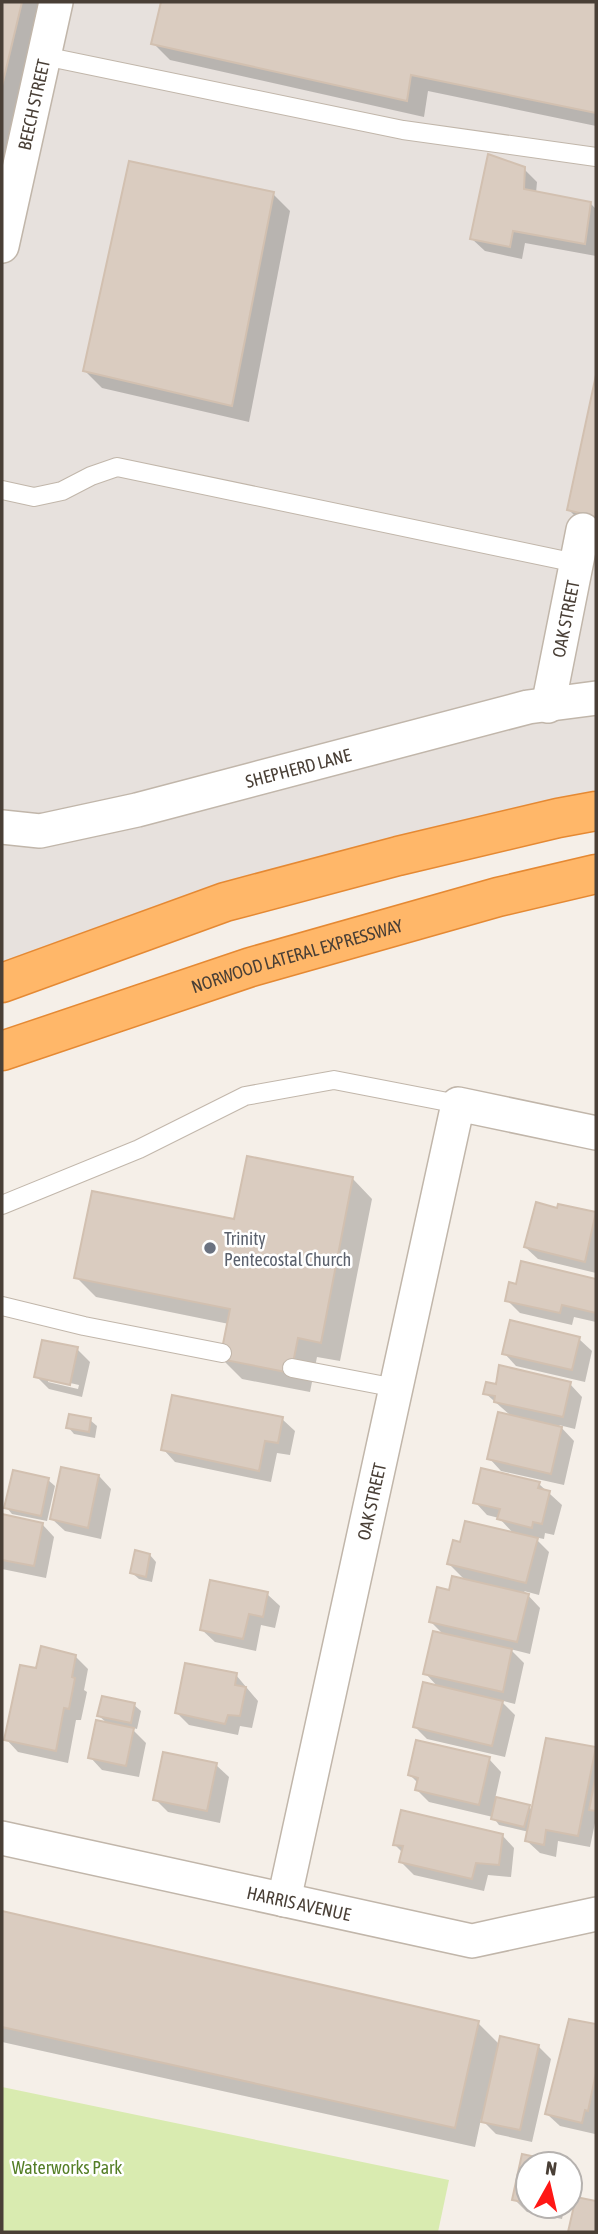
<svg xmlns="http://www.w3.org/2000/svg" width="598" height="2234" viewBox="0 0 598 2234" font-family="'Asap Condensed',sans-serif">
<rect width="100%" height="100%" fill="#f5efe8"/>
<path fill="#e7e1dd" d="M2 2H596V811L2 983Z"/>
<path fill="#d9ebb0" d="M2 2087 449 2180 438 2232H2Z"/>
<g fill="#0003" fill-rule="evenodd">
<path d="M2 2H42L2 173Z"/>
<path d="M163 2H596V126L428 91 424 117 170 60 153 43Z"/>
<path d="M524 169 537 182 536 193 590 203 596 209V256L525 243 522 259 485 251 472 239Z"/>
<path d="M273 194 290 211 249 422 102 388 85 371Z"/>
<path d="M596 383V529L586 527 569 510Z"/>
<path d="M353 1179 372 1199 340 1361 317 1357 310 1392 242 1379 222 1359 229 1324 96 1297 76 1277Z"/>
<path d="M558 1210 596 1215V1273L538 1259 525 1247Z"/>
<path d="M522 1264 596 1281V1322L574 1317 572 1325 520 1313 507 1300 517 1286Z"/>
<path d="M579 1339 592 1351 585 1382 516 1366 504 1353Z"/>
<path d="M77 1349 90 1362 82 1397 49 1389 36 1376ZM48 1378 79 1385 78 1389 48 1382Z"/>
<path d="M570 1384 582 1397 575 1429 559 1425 574 1441 564 1485 501 1471 489 1458 511 1416 485 1393 497 1386Z"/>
<path d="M282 1419 295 1431 290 1455 277 1453 271 1482 175 1462 163 1449Z"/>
<path d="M90 1420 97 1426 95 1438 74 1434 68 1427Z"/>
<path d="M99 1476 111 1489 101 1539 65 1531 52 1519Z"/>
<path d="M48 1480 55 1486 47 1521 12 1514 6 1507Z"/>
<path d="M539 1484 562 1505 554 1535 545 1533 544 1539 534 1537 549 1552 539 1595 524 1591 540 1608 530 1654 510 1649 524 1663 515 1704 500 1700 515 1715 505 1757 427 1739 414 1726 439 1688 425 1673 444 1635 431 1622 450 1592 466 1581 449 1564 461 1544 514 1534 499 1518 487 1515 475 1502Z"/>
<path d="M2 1516 42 1524 54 1537 46 1578 2 1569Z"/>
<path d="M150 1555 156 1562 152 1582 139 1579 132 1573Z"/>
<path d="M267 1594 280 1606 275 1628 261 1625 256 1651 215 1642 202 1630Z"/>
<path d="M75 1656 88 1669 84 1690 87 1692 81 1720H76L68 1763 18 1752 6 1739 38 1670Z"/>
<path d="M236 1675 258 1701 252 1728 240 1726 238 1735 189 1725 177 1713Z"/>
<path d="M134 1705 141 1711 137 1729 130 1727 146 1743 139 1777 102 1770 90 1757 108 1724 99 1716Z"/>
<path d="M595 1749 596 1818 590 1847 558 1841 556 1857 540 1853 527 1841 529 1832 499 1825 493 1817 429 1802 416 1789 418 1783 410 1775 489 1759 501 1772 495 1799 529 1807 533 1811Z"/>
<path d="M216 1765 229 1777 220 1823 168 1812 155 1799Z"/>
<path d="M502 1835 514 1848 511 1877 488 1875 484 1891 414 1875 401 1862 403 1853 395 1845Z"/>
<path d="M2 1913 478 2023 500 2045 538 2046 551 2059 532 2142 496 2134 481 2119 475 2147 2 2042Z"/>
<path d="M571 2021 596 2026 595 2134 560 2126 547 2114Z"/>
<path d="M524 2156 559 2164H528V2206H565L562 2219 527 2212 514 2199Z"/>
</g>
<g fill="#daccc0" stroke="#d2c0b0" stroke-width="2">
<path d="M2 2H22L2 86Z"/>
<path d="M161 2H596V113L411 75 407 101 151 44Z"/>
<path d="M488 154 525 167 524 189 591 202 585 244 513 231 510 247 470 239Z"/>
<path d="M129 161 274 192 232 406 83 371Z"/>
<path d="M596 375V517L567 510Z"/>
<path d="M247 1156 353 1177 321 1343 298 1338 291 1373 220 1359 230 1309 74 1278 92 1191 234 1219Z"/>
<path d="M536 1202 557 1208 558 1204 596 1212 585 1262 524 1247Z"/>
<path d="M521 1261 596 1279V1313L562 1305 560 1313 505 1301 509 1282 516 1284Z"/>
<path d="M510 1320 580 1337 572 1370 502 1354Z"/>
<path d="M42 1340 78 1347 70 1385 34 1377Z"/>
<path d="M499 1365 571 1382 563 1417 494 1402 495 1396 483 1394 486 1382 496 1384Z"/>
<path d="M172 1395 283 1417 278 1443 265 1441 259 1471 161 1450Z"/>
<path d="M498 1412 562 1427 551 1474 487 1459Z"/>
<path d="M69 1414 91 1418 89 1432 66 1428Z"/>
<path d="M61 1467 99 1475 88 1528 50 1519Z"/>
<path d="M481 1468 540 1482 538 1488 550 1491 542 1524 533 1522 532 1528 497 1519 500 1509 473 1503Z"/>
<path d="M13 1470 49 1478 41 1516 4 1508Z"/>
<path d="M2 1514 43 1523 34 1566 2 1560Z"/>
<path d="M465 1521 538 1538 526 1583 447 1564 453 1540 460 1542Z"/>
<path d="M135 1550 150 1554 146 1577 130 1573Z"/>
<path d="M452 1576 529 1594 517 1642 429 1622 437 1587 449 1590Z"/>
<path d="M210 1580 268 1592 263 1617 249 1614 243 1639 200 1630Z"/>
<path d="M433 1631 512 1649 503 1692 423 1674Z"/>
<path d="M41 1646 76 1655 72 1677 75 1678 69 1709 64 1708 56 1751 4 1740 20 1665 36 1668Z"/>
<path d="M185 1663 237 1673 235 1685 246 1687 240 1716 228 1715 225 1724 175 1713Z"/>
<path d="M423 1682 503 1701 492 1746 413 1727Z"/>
<path d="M102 1696 135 1703 131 1723 97 1716Z"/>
<path d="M96 1720 134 1728 126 1766 88 1758Z"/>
<path d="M546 1738 596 1747 578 1836 546 1830 544 1845 525 1841Z"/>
<path d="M416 1740 490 1757 479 1805 415 1790 418 1778 408 1775Z"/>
<path d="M163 1752 217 1763 207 1811 153 1800Z"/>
<path d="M596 1774V1811L589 1810Z"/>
<path d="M496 1797 530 1805 524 1827 491 1819Z"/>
<path d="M401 1810 503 1834 499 1865 476 1863 472 1879 399 1862 403 1846 393 1845Z"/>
<path d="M2 1911 479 2021 455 2128 2 2027Z"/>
<path d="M569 2019 596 2024V2073L588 2111 585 2110 582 2123 545 2114Z"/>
<path d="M500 2036 539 2045 520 2130 481 2122Z"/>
<path d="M522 2154 559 2162V2164H528V2203L512 2200Z"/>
<path d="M576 2197 596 2201V2232H568Z"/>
</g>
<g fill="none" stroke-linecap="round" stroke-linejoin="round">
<g stroke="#c1b6aa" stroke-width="20">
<g id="service">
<path d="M44 56 403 130 596 157"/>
<path d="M2 490 34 497 62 491 91 476 117 467 576 563"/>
<path d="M2 1205 139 1149 245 1096 334 1080 458 1104"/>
<path d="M2 1306 84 1326 222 1353"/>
<path d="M292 1368 396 1388"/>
</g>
</g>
<g stroke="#c1b6aa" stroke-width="36">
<g id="minor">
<path id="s1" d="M2 246 56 2"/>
<path id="s2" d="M548 706 583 530"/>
<path id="s3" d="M2 827 40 831 137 810 528 707 596 698"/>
<path id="s4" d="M2 1838 472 1941 596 1914"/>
<path id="s5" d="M284 1900 458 1104 596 1133"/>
</g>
</g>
<g stroke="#e58933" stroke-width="41">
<g id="motorway">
<path d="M2 983 225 902 398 856 558 818 596 811"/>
<path id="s6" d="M2 1051 251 967 498 897 596 874"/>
</g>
</g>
<use href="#service" stroke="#fff" stroke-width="18"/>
<use href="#minor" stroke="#fff" stroke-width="33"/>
<use href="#motorway" stroke="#ffb769" stroke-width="38"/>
</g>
<circle fill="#6b7280" stroke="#fff" stroke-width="2.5" cx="210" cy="1248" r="7"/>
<g text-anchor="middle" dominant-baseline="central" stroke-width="5" stroke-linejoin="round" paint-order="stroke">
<g font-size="18" fill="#493f36" stroke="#fff">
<text stroke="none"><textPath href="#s1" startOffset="145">BEECH STREET</textPath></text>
<text stroke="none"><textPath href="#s2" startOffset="89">OAK STREET</textPath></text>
<text stroke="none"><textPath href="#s3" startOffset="304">SHEPHERD LANE</textPath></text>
<text stroke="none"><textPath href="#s6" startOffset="310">NORWOOD LATERAL EXPRESSWAY</textPath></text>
<text stroke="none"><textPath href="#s5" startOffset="408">OAK STREET</textPath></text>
<text stroke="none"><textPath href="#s4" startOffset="304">HARRIS AVENUE</textPath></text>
</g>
<g font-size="18" fill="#5b616d" stroke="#fff" text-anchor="start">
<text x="224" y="1238">Trinity<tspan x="224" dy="21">Pentecostal Church</tspan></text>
</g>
<g font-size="18" fill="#547e26" stroke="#fff">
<text x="67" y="2167">Waterworks Park</text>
</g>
</g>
<rect width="598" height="2234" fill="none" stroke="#493f36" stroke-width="7"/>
<g transform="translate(549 2185) rotate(8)"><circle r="33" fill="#ffffff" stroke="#b6b2af" stroke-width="2"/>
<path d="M0-5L12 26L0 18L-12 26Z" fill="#ff1715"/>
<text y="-10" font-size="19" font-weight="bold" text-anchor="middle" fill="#493f36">N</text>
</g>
</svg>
